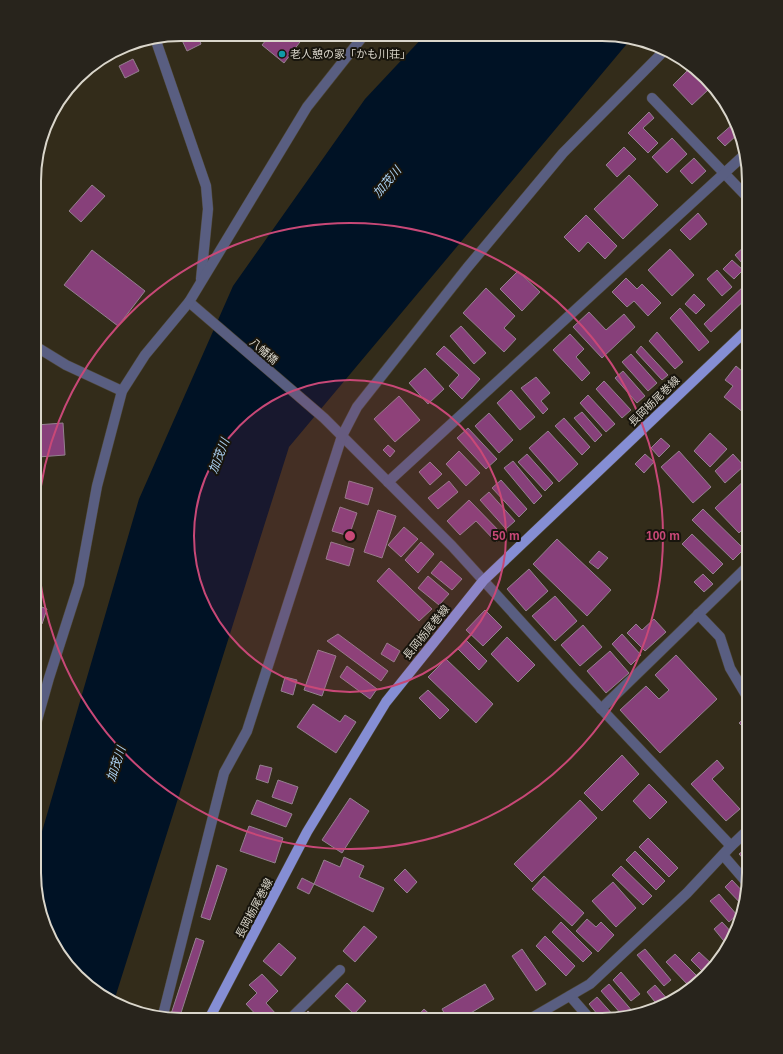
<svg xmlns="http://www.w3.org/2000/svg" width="783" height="1054" viewBox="0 0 783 1054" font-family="Arial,'Noto Sans JP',sans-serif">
<rect width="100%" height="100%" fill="#332c1a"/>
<path fill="#001225" d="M425 35H621L631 39 289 447 114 1001 99 995 49 938 34 873V859L139 499 233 286 365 99Z"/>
<g fill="#87407a" stroke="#94818f">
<path d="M190 34H197L201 44 187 51 181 38Z"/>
<path d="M271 34H306L284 63 262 45Z"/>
<path d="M133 59 139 71 125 78 119 66Z"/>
<path d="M691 67 700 77 698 79 708 90 692 105 673 85Z"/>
<path d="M649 112 654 118 643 128 658 143 648 153 628 133Z"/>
<path d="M734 123 738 134 725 146 717 138Z"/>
<path d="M672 138 687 154 667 173 652 157Z"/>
<path d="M624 147 636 159 617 177 606 165Z"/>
<path d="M694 158 706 171 692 184 680 171Z"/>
<path d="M746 166 747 174 746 176 741 171Z"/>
<path d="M629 175 658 205 623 239 594 209Z"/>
<path d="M92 185 105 196 81 222 69 211Z"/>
<path d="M698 213 707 224 690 240 680 230Z"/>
<path d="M586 215 617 246 605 259 588 242 579 252 564 237Z"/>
<path d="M745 246 749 251V271L735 255Z"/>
<path d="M670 249 694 275 672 296 648 270Z"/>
<path d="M92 250 145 291 118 326 64 285Z"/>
<path d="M732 260 743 270 734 279 723 269Z"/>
<path d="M717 270 732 287 722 296 707 279Z"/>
<path d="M518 271 540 292 522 311 500 289Z"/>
<path d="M626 278 637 289 642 284 661 303 648 316 634 301 627 307 612 292Z"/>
<path d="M747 283 749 285V296L711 332 704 324Z"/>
<path d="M486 288 515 316 504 328 516 339 504 352 463 313Z"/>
<path d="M694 294 705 305 696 314 685 304Z"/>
<path d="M680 308 709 342 699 351 670 318Z"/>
<path d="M589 312 606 330 624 314 635 327 602 358 573 327Z"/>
<path d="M461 326 486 353 474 364 450 336Z"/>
<path d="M657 332 683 362 675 369 649 341Z"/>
<path d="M570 334 584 349 576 357 590 373 582 381 553 350Z"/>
<path d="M444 346 480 379 462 399 449 386 459 375 436 354Z"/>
<path d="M641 346 668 375 662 380 636 352Z"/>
<path d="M631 354 657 383 648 391 622 362Z"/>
<path d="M736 366 749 377V417L724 397 733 386 725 380Z"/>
<path d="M425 368 444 389 428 404 409 383Z"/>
<path d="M623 371 645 396 637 403 615 378Z"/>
<path d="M536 377 550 393 541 401 548 409 543 414 521 388Z"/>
<path d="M604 381 631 410 622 418 596 389Z"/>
<path d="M511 390 535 417 520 430 497 403Z"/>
<path d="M588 395 615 424 606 432 580 403Z"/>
<path d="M399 396 420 420 395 442 374 419Z"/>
<path d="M582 412 602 435 595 442 574 418Z"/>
<path d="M489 413 513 440 499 453 475 426Z"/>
<path d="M564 418 590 447 582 455 555 426Z"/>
<path d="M63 423 65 455 38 457 36 425Z"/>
<path d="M468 428 497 459 486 469 457 438Z"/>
<path d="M548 431 578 464 559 482 529 448Z"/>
<path d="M710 433 727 449 710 467 694 451Z"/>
<path d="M661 438 670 446 659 457 651 448Z"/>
<path d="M388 445 395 451 390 457 383 450Z"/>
<path d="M459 451 480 473 466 486 446 464Z"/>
<path d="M679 451 711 487 693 503 661 467Z"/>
<path d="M527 454 553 483 545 491 518 462Z"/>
<path d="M645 454 654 462 644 473 635 464Z"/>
<path d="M733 454 744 466 725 483 715 471Z"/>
<path d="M513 461 542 496 534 504 504 468Z"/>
<path d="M430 462 442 474 430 485 419 472Z"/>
<path d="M749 476V523L739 533 715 508Z"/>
<path d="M501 480 527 509 519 517 492 488Z"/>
<path d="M349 481 373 488 368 505 345 498Z"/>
<path d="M449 481 458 492 438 509 428 498Z"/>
<path d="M489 492 515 521 506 529 480 500Z"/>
<path d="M469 500 503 535 496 542 476 521 460 535 447 521Z"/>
<path d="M340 507 357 513 349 536 332 531Z"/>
<path d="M703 509 744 549 733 560 692 520Z"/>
<path d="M378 510 396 516 382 558 364 552Z"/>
<path d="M404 527 418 539 401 557 388 545Z"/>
<path d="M692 534 723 564 713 574 682 544Z"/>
<path d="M557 539 611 590 587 616 533 564Z"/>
<path d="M331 542 354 549 349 566 326 559Z"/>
<path d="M421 542 434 554 418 573 405 560Z"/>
<path d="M599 551 608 558 598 569 589 562Z"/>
<path d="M441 561 462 579 452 590 431 573Z"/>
<path d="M389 568 432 609 419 621 377 581Z"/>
<path d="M529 569 548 591 526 611 507 589Z"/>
<path d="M703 574 713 584 704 592 694 582Z"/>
<path d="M428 576 449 594 439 605 418 588Z"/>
<path d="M749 589V603L742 596Z"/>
<path d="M555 596 577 621 555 641 532 616Z"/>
<path d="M34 604 47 609 42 624 34 621Z"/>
<path d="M485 610 502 627 483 646 466 630Z"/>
<path d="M654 619 666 632 645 651 627 633 636 624 642 630Z"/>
<path d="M583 625 602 647 580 666 561 645Z"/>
<path d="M338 634 388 671 381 681 327 641Z"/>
<path d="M622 634 641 655 631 665 612 644Z"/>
<path d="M507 637 535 665 518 682 491 654Z"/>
<path d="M466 640 487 661 479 670 458 649Z"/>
<path d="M387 643 400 651 394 662 381 654Z"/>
<path d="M318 650 336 656 322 696 304 690Z"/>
<path d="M610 651 629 673 606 693 587 671Z"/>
<path d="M676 655 717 699 660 753 620 710 646 686 659 699 669 690 655 675Z"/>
<path d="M446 659 493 704 476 723 428 677Z"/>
<path d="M347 666 377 689 370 699 340 677Z"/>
<path d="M285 677 297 680 293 695 281 691Z"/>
<path d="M428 690 449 710 440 719 419 698Z"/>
<path d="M313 704 340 722 345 715 356 722 336 753 297 727Z"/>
<path d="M749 714V733L739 723Z"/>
<path d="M622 755 639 774 602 811 584 793Z"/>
<path d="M717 760 724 768 712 779 740 809 726 821 691 784Z"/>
<path d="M260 765 272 768 268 783 256 779Z"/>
<path d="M278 780 298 787 292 804 272 797Z"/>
<path d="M649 784 667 802 650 819 633 801Z"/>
<path d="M350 798 369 811 342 853 322 840Z"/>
<path d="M257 800 292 814 286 827 251 814Z"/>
<path d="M580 800 597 818 532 882 514 864Z"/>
<path d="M249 826 283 838 275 863 240 851Z"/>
<path d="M648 838 678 868 669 877 639 847Z"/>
<path d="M749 846V865L739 854Z"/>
<path d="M635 851 665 881 656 890 626 860Z"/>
<path d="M344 857 364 866 359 877 384 888 373 912 314 884 324 860 340 867Z"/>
<path d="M217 865 227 869 210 920 201 917Z"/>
<path d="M621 866 652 896 643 905 612 875Z"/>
<path d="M405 869 417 882 407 893 394 880Z"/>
<path d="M544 876 584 913 572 926 532 889Z"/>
<path d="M302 878 314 884 309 894 297 888Z"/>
<path d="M732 880 746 895 744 907 725 887Z"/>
<path d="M613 882 636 908 616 927 592 901Z"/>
<path d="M719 894 737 915 729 922 710 901Z"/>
<path d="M587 919 596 927 601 922 614 935 598 952 576 931Z"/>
<path d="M561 922 592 953 583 962 552 932Z"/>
<path d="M722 922 734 935 728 946 714 929Z"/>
<path d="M364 926 377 937 355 962 343 951Z"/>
<path d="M545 936 575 966 566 976 536 946Z"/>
<path d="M196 938 204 941 180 1016 171 1014Z"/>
<path d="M279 943 296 958 281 976 263 961Z"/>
<path d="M522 949 546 984 536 991 512 956Z"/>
<path d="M645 949 671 980 664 986 637 955Z"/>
<path d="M699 952 713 965 704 973 691 960Z"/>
<path d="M675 954 698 977 689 986 666 962Z"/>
<path d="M621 972 640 994 631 1001 613 980Z"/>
<path d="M262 974 278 991 266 1003 277 1015 272 1019H260L246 1004 257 993 249 985Z"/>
<path d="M347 983 366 1001 354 1014 335 996Z"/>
<path d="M485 984 494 999 459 1020H448L442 1009Z"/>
<path d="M609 984 634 1013 622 1015 601 991Z"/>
<path d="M655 985 670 1002 667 1005 659 1007 647 992Z"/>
<path d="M597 997 615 1017 602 1020 589 1004Z"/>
<path d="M424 1009 436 1020 415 1019Z"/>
<path d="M308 1011 317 1019H301Z"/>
<path d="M576 1015 579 1020H567Z"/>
</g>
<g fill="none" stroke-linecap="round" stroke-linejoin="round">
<g stroke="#4e4736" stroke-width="11">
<g id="minor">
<path d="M155 38 206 186 208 209 201 279"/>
<path d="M652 98 749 199"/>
<path d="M189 302 324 418 452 546 575 681 731 846"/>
<path d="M35 346 66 365 122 391"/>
<path d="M388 482 743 156"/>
<path d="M698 614 720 637 730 668 749 700"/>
<path d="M601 709 749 565"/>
<path d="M34 731 49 678 79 584 97 486 122 391 145 355 189 302 307 107 364 35"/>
<path d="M723 855 748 884"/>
<path d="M570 996 591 1020"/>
<path d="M162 1019 224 773 247 731 342 436 357 407 467 268 563 153 664 51"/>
<path d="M290 1019 340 970"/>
<path d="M528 1020 590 984 687 893 731 846 749 829"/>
</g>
</g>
<g stroke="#4e4736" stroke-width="11">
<path id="primary" d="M209 1019 307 832 386 702 483 581 749 328"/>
</g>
<use href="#minor" stroke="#595e81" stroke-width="10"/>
<use href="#primary" stroke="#858ed4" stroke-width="10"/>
</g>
<circle cx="350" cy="536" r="156" fill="#c84877" fill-opacity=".12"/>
<g fill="none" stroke="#c84877" stroke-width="2">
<circle cx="350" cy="536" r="156"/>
<circle cx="350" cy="536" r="313"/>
</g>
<circle fill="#0f9aa8" stroke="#18150d" stroke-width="1.5" cx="282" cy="54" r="4"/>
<g text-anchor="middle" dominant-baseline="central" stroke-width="4" stroke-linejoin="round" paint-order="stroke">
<g font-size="11" fill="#dad6cb" stroke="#18150d" text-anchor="start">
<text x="290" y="54">老人憩の家「かも川荘」</text>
</g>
<g font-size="11" fill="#dad6cb" stroke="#18150d">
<text transform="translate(264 351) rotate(41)">八幡橋</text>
<text transform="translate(654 401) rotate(-44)">長岡栃尾巻線</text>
<text transform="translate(426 632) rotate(-51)">長岡栃尾巻線</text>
<text transform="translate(254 908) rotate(-62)">長岡栃尾巻線</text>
</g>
<g font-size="12" font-style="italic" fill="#abd1f2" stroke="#18150d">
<text transform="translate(387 182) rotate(-50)">加茂川</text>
<text transform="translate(219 456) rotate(-69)">加茂川</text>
<text transform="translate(116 764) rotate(-72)">加茂川</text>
</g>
</g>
<path d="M0 0H783V1054H0ZM181 41H602A140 140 0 0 1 742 181V873A140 140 0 0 1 602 1013H181A140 140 0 0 1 41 873V181A140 140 0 0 1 181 41Z" fill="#28241c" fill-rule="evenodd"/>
<path fill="none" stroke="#dad6cb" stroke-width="2" d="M181 41H602A140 140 0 0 1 742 181V873A140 140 0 0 1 602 1013H181A140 140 0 0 1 41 873V181A140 140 0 0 1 181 41Z"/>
<circle cx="350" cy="536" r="6" fill="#c84877" stroke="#18150d" stroke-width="2"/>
<g font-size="12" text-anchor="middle" font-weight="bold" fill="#c84877" stroke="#18150d" stroke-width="4" stroke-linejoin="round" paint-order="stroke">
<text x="506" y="540">50 m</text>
<text x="663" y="540">100 m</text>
</g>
</svg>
